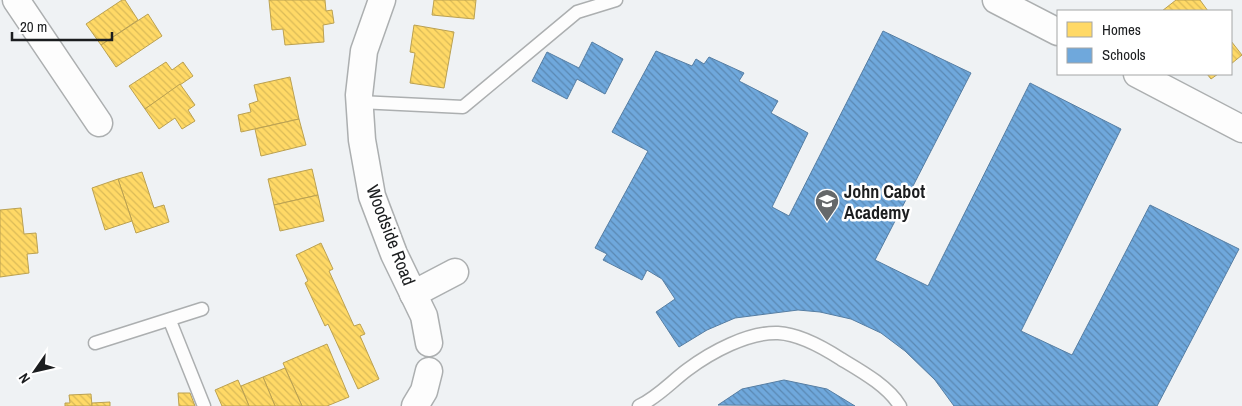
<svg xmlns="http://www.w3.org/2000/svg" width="1242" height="406" viewBox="0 0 1242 406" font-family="'Archivo Narrow',sans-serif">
<defs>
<pattern id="homes-back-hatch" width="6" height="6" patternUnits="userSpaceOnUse" patternTransform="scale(1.25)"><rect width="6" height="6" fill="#ffd966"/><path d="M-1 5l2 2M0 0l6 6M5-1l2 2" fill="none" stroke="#daba58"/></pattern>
<pattern id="schools-back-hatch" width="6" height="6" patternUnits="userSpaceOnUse" patternTransform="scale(1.25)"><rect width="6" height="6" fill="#6fa8dc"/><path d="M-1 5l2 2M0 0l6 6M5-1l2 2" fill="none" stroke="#5a88b2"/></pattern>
</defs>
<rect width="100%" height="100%" fill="#eff2f4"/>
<g fill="url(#homes-back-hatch)" stroke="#bba151">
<path d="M122 0H125L138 20 101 45 86 24Z"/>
<path d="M269 0H325L326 11 332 10 334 23 323 25 324 42 285 45 283 29 272 30Z"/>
<path d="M434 0H476L474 19 432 15Z"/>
<path d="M1176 0H1200L1208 11H1162Z"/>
<path d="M148 14 162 36 116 67 101 45Z"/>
<path d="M414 25 454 32 444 88 410 83 415 53 410 52Z"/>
<path d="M1231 41 1242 55 1231 64Z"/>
<path d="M166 62 172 70 183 62 193 76 145 109 129 86Z"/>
<path d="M1207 74H1218L1211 79Z"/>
<path d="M290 77 299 119 241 132 238 115 251 112 249 104 258 101 254 85Z"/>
<path d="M180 84 195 105 188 110 195 121 182 129 175 118 159 129 145 109Z"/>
<path d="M299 119 306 145 261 156 255 129Z"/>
<path d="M312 169 318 195 274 205 268 179Z"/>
<path d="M142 172 154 208 164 205 169 222 136 233 118 179Z"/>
<path d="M118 179 132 221 105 230 92 188Z"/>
<path d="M318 195 324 221 280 231 274 205Z"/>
<path d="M21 208 24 234 36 233 38 253 27 254 29 273 0 277V210Z"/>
<path d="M321 243 333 269 329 271 354 326 360 324 365 334 360 336 379 379 358 389 328 324 325 326 305 283 308 281 296 255Z"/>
<path d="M327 344 349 397 327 406H302L283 363Z"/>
<path d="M285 368 302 406H275L263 377Z"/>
<path d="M263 377 275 406H249L241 386Z"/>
<path d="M238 380 249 406H222L215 390Z"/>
<path d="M178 393H190L195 406H179Z"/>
<path d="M91 394 92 406H65V403H70L69 395Z"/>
<path d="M110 402V406H92V403Z"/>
</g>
<g fill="url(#schools-back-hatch)" stroke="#567ea3">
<path d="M883 31 971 73 875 260 928 286 1030 83 1121 129 1021 331 1072 355 1150 205 1239 249 1157 406H954L935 380 905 351 881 333 851 319 820 312 798 310 735 318 707 330 679 347 656 312 675 299 662 279 647 270 642 280 603 260 607 254 595 248 648 151 612 132 656 51 692 66 696 59 704 64 709 57 744 73 739 81 778 101 771 113 808 133 772 207 789 216Z"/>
<path d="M592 42 623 59 605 94 577 79 567 99 532 81 547 52 579 68Z"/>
<path d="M784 380 827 389 855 406 718 405 742 389Z"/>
</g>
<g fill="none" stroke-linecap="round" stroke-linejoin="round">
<g stroke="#acafb0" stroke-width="15">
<g id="service">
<path d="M359 102 463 107 577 12 616 0"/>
<path d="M170 321 204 406"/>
<path d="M95 343 202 309"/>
<path d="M639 406C658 397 671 382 687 370 711 352 748 332 778 333 799 334 824 348 841 359 861 371 888 386 900 406"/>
</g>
</g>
<g stroke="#acafb0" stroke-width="29">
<g id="minor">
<path d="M16 0 99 123"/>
<path d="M382 0 364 51 359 95 362 140 372 196 394 254 424 316 429 343"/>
<path d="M996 0 1058 32"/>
<path d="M1137 74 1242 129"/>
<path d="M413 294 455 272"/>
<path d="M415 406 424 391 429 371"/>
</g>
</g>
<use href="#service" stroke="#fdfdfd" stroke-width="12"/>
<use href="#minor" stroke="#fdfdfd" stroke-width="26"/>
</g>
<defs>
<g id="school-pin" transform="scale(1.25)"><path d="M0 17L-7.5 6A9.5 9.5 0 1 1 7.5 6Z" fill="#65686a" stroke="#fff"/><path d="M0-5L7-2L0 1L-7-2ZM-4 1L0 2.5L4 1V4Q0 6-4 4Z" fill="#fff"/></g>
</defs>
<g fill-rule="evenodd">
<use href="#school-pin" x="827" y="201"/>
</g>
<g text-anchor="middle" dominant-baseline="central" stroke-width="5" stroke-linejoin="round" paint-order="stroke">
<g font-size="18" font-weight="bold" fill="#1b1d1f" stroke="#fff" text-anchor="start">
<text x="844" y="191">John Cabot<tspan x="844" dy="21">Academy</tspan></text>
</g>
<g font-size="18" fill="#1b1d1f" stroke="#fff">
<text transform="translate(391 235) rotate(69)">Woodside Road</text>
</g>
</g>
<rect x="1057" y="10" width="175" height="65" fill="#ffffff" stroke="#a4a5a5"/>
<rect x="1067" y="22" width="25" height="15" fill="#ffd966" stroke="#a4a5a5"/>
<text x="1102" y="35" font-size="15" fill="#1b1d1f">Homes</text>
<rect x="1067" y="48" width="25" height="15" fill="#6fa8dc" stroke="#a4a5a5"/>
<text x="1102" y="60" font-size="15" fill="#1b1d1f">Schools</text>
<g transform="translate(35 371) rotate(236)" stroke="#ffffff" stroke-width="4" paint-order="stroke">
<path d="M0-4L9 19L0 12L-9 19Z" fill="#1b1d1f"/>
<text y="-8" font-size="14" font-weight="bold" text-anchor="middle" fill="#1b1d1f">N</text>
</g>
<path d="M12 32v8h100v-8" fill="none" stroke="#1b1d1f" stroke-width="2.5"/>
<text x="20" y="32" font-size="15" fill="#1b1d1f" stroke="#ffffff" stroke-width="4" paint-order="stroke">20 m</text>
</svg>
